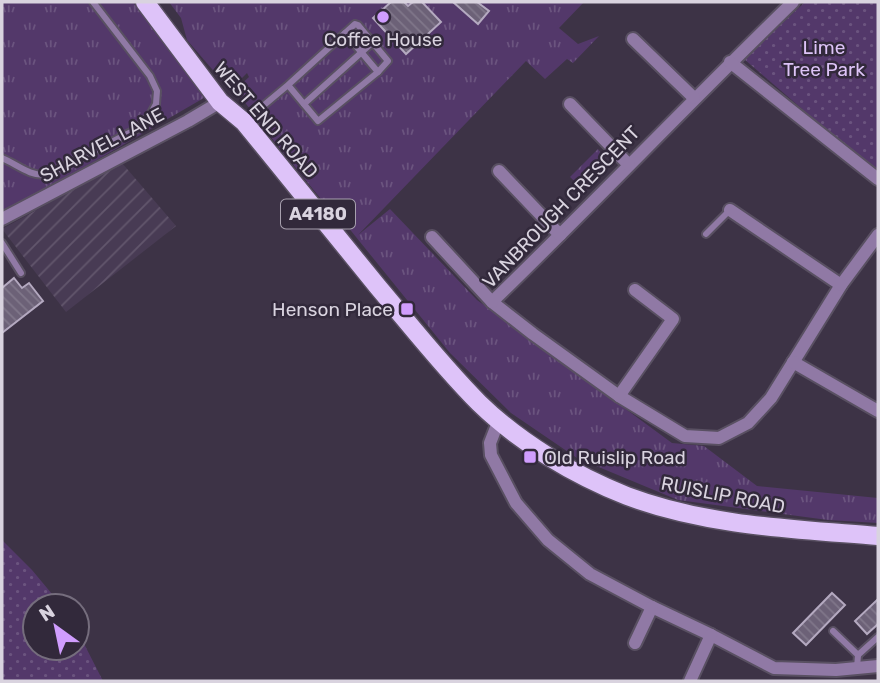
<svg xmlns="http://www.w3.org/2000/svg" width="880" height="683" viewBox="0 0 880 683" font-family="Rubik,sans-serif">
<defs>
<pattern id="industrial-furrows" width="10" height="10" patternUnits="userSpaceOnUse" patternTransform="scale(1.75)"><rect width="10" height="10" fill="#483b54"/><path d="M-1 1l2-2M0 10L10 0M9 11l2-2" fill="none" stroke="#62566c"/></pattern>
<pattern id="grass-tufts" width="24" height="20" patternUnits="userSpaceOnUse" patternTransform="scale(1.75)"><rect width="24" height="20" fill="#53386a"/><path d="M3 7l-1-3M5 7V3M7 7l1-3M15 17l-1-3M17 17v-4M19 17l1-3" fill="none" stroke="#6b547f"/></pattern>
<pattern id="park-dots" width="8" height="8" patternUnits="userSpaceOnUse" patternTransform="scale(1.75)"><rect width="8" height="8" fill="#53386a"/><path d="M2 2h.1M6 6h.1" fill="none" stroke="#6b547f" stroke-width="1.8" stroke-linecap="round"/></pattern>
<pattern id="building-back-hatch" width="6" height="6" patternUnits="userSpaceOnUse" patternTransform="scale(1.75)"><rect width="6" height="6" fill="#6c6177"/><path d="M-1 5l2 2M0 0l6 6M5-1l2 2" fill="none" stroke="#80778a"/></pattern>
</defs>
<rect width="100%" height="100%" fill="#3d3346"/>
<path fill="url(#industrial-furrows)" d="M122 163 176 226 66 312 2 229Z"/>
<g fill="url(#grass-tufts)">
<path d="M2 2H133L161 40 209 95 2 215Z"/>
<path d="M169 2H584L559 28 578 44 599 36 573 63 567 59 545 79 526 61 358 235 390 209 477 300 672 443 704 446 757 486 878 498V523L828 520 678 500 577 458 511 413 450 353 356 237 348 227 346 230 257 120 258 119 235 90 249 77 247 73 230 90 187 40 181 18Z"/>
<path d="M598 149 605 159 604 171 585 191 570 177Z"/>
</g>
<g fill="url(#park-dots)">
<path d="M805 2H878V174L744 59Z"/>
<path d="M2 540 32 570 62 606H35V648H77V630L103 681H2Z"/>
</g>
<g fill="url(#building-back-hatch)" stroke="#b4a9c0" stroke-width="2">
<path d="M391 2H404L408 6 413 2H422L441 22 406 54 373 18Z"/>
<path d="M453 2H477L489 11 478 24Z"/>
<path d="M14 278 22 288 29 283 43 301 2 333V288Z"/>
<path d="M832 593 845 605 806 645 793 633Z"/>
<path d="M878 599V624L867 634 855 621Z"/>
</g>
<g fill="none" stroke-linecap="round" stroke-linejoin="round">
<g stroke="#595062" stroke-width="10">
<g id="lane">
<path d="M345 33 378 72"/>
<path d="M304 104 373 42"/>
<path d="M245 121 288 85 355 24 358 25 388 61 378 72 318 121 288 85"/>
<path d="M2 158C18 165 29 176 47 175L137 129 150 115 156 104 157 91 150 76 93 2"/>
<path d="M706 234 730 210"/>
<path d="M2 243 21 273"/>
<path d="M833 631 858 655 857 668"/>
<path d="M858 655 878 637"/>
</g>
</g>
<g stroke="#595062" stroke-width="16">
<g id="street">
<path d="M793 2C691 101 594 203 492 302L533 334 619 396 685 436 719 438 748 423 771 398 841 285 878 235"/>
<path d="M633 39 694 98"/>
<path d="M730 62 878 179"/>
<path d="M570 104 629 165"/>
<path d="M499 171 560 235"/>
<path d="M730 210 841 285"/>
<path d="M2 219 188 121 220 102"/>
<path d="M432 237 492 302"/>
<path d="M793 362 878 411"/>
<path d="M619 396 673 319 635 290"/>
<path d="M499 420 490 443 491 455 516 503 548 540 590 574 652 607 711 635 774 668 836 670 878 666"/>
<path d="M635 643 652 607"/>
<path d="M690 681 711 635"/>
</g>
</g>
<g stroke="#595062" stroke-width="21">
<path id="primary" d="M145 2 220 102 244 122C288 177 333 232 378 287 411 326 443 367 479 403 520 443 574 475 627 496 707 526 794 529 878 536"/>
</g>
<use href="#lane" stroke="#9079a5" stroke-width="6"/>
<use href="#street" stroke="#9079a5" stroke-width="12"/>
<use href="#primary" stroke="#dec3f9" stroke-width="18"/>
</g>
<g fill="#d09dfe" stroke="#32293b" stroke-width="2.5">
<circle cx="383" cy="17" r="7"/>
<rect x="400" y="302" width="14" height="14" rx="3.5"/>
<rect x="523" y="450" width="14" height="14" rx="3.5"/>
</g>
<g text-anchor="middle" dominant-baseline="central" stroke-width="5" stroke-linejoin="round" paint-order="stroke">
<rect fill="#32293b" stroke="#a7a0ae" stroke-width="2" x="281" y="199.5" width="74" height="29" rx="5"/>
<g font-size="18" font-weight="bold" fill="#d9d3df">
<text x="318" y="214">A4180</text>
</g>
<g font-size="19" fill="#d9d3df" stroke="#32293b">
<text x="383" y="39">Coffee House</text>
<text x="393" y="309" text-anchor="end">Henson Place</text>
<text x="544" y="457" text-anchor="start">Old Ruislip Road</text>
</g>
<g font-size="19" fill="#ddc3f7" stroke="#32293b">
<text x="824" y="47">Lime<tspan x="824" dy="22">Tree Park</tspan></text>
</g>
<g font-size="19" fill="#d9d3df" stroke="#32293b">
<text transform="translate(266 120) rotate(49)">WEST END ROAD</text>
<text transform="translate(102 145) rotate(-28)">SHARVEL LANE</text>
<text transform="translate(561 207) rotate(-46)">VANBROUGH CRESCENT</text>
<text transform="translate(723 495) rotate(11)">RUISLIP ROAD</text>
</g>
</g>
<rect width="880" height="683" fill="none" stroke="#d9d3df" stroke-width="7"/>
<g transform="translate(56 627) rotate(327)"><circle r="33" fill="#32293b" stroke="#756d7d" stroke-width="2"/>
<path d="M0-5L12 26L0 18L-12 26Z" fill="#d09dfe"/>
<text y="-10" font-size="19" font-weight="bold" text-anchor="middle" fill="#d9d3df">N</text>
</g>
</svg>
